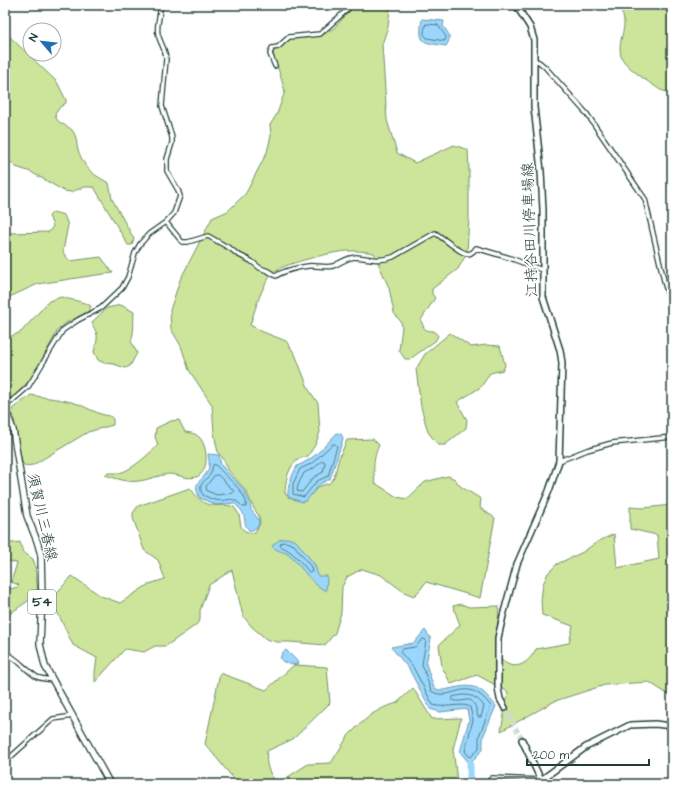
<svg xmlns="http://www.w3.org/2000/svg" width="677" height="789" viewBox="0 0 677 789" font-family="'Architects Daughter','Klee One',sans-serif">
<rect width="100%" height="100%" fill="#fff"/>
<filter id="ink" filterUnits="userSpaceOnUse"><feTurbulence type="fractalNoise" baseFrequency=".025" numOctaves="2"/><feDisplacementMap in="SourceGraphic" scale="8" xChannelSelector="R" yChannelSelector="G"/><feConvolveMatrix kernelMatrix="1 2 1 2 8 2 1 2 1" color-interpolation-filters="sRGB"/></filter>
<g filter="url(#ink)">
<g fill="#cce59b" stroke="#769168">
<path d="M355 5H389L390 8 388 27 382 44 387 120 397 153 415 163 454 145 468 150 469 171V217L467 253 458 269 432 289V294L435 298 421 320C424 329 424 331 434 331L438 336 435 341 410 359H405L399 350 402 327 401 322 394 313 389 288 374 253C362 251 351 250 339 252 329 253 280 265 274 272 261 286 256 307 250 325L263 332 286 341 295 354 309 390 318 403 320 432 315 445 308 456C305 457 301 457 299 459 288 466 285 482 285 494L296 500 304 499 312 492 320 486 330 483 334 478 339 458 347 440 373 439 379 445C373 458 373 469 375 483L397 497 407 499 425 482 448 476 455 479 460 486 481 499 480 508 495 518 480 598 426 582 420 590 414 596 404 592 381 575 362 569 347 577 342 587 341 613 335 633 325 645 290 642H277L266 639 252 627 243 616 232 570 209 585 200 610V620L196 625 166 646H155L144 652 125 649 95 682V672L97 658 73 645 51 599 72 576 101 596 120 603 149 584 165 579 158 560 144 550 133 518V513L138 506 190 488C196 495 202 505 212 505 220 506 227 504 234 507L239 514 241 527 245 531 251 533 255 532 260 524 259 516 254 509 246 491 229 471 222 457 218 453 214 433 212 405 189 370 181 346 171 329 170 310 180 280 212 218 228 211 246 193 267 152 271 136 270 125 277 114 285 91 277 65 274 59 273 52 289 38 321 36 334 28Z"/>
<path d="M617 5H672V88C667 94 661 91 656 87 647 81 624 66 621 56 616 36 633 26 617 5Z"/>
<path d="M5 29 7 34 57 82 66 100V103L60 107 55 114C56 124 66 124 72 130 78 138 76 144 78 150 85 169 92 174 109 183L112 199 134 239 132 245H128L94 187H84L71 192 64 191 31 172 16 167 8 159 5 158Z"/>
<path d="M53 212 64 215 68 225 63 251 64 254 70 261 101 257 113 273 96 275 38 284 5 299V234L10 233 49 232 53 226 49 216Z"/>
<path d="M61 297C70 300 83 301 91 306L89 311 66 323 58 330 33 376 17 394 7 400 5 399V339L21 332 49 301Z"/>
<path d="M121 305 134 312C133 322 135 331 131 341L137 353 130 366 125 368 114 364 104 363 98 360 94 352C95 347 98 340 97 335 96 330 93 328 92 322L107 308Z"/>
<path d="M450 333 471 347 486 345 500 346 505 365 503 370 490 373 481 387 457 402 467 420 466 428 445 445H438L428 432 421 407 416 369 425 354Z"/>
<path d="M31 395C46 398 63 399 78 404 88 408 99 415 110 416L113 419V425L88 432 33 465 25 466 22 462 12 409Z"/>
<path d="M179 420 185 432C191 433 195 433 199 437 208 445 210 473 196 477 187 480 177 474 169 474 159 475 148 480 139 481 128 483 115 478 105 475L108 473C111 473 115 473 118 473 130 472 150 453 158 445L155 437 156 428 171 421Z"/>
<path d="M672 505V697L649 682 605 685 555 701 501 731 508 692 477 675 451 684 442 667 439 645 460 625 453 606 461 604 469 607 499 606 496 653C509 673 526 668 536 649L569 643 573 626 542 615 541 600 543 584 548 573 557 564 583 552 597 542 614 534 617 568 659 559 657 535 630 529V507L643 508Z"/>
<path d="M20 542 23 552 33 559 35 565 38 594 5 617V590L18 587 19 585 11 582 17 563 8 561 5 564V544Z"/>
<path d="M294 665 327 667 330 703 293 739 267 751C265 766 269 772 277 784H238L205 744 220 673 266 690Z"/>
<path d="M413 688 432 719 461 718 453 749 457 780 449 784H277L308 764 331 763 348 736 359 725 372 714 385 707 397 703Z"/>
</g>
<g fill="#9bd7fc" stroke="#6999ac">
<path d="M422 19 444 21 443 26C449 34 452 37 446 46 423 42 418 45 422 19Z"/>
<path d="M337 433 341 434 343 438 342 442 330 479 320 484 306 501 302 502 288 497C287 485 292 476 297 466 316 458 323 447 337 433Z"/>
<path d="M208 454 219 455 221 465 243 489 250 503 251 510 259 520 258 527 250 531C243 525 246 520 243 513 241 509 237 506 234 503L216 505 200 498C191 481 202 483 208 470 210 465 209 459 208 454Z"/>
<path d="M287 538 296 541 315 565 318 576H327L326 591C311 584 303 568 291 557 284 550 279 553 272 546L279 540Z"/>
<path d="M425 630 431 639 426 664 434 688C440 691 443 690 449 689 474 683 480 686 496 706L483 737V749L470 764 460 752 469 720 467 709 440 712 430 709 409 669 391 647 414 643Z"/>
<path d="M286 650 297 661 298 664C291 665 285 664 280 659L282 653Z"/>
</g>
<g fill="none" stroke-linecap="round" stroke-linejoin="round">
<g stroke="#517b84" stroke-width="1">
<path d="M426 24 438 25 446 37 445 41 427 38 424 34Z"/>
<path d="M333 444H335L337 446 328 476 317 481 304 497 293 494V484L300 469 311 464Z"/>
<path d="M322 461H324L325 463 323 472 313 478 302 492 297 491 298 485 304 473 314 468Z"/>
<path d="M216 465C223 475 249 493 246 507H243C230 493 229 503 215 500 211 499 207 497 203 495 197 485 204 482 210 475 212 472 212 468 213 465Z"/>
<path d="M215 475H218L234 491 233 493 217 495 207 491 206 487Z"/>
<path d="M286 542 294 545 311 567 312 572H309C300 561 293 551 280 546L281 543Z"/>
<path d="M423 639H425L426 641 422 664 431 691C453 704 465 672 491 706L479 736V748L471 757 469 756 465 751 473 720 470 707C463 702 444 709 433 705L413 667 400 652 402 649 415 647Z"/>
<path d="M463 695C473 695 478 698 484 706L481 717H478C472 689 468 705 452 700L453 697Z"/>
</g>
<path stroke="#9bd7fc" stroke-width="7" d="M470 784V764"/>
<path stroke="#d2d8d6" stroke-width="5" stroke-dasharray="5 2.5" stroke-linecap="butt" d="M505 708 522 740"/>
<g stroke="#1f3d34" stroke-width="6">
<g id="street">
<path d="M534 60 539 62 545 67 587 114 645 199 665 285 669 298 672 302"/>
<path d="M275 66 270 54 272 48 278 47 289 37 320 34 348 9 351 5"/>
<path d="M166 222 182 242H188L208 236 231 249 237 254 251 261 260 268 268 271 276 276C282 271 300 267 308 266 316 265 325 268 333 266 340 263 348 257 356 257 369 258 379 262 393 257L435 233C443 237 464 258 471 253 473 252 475 250 476 248L510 258 542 270"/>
<path d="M5 407 28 387 63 330 78 320 101 308 122 288 128 277 135 253 140 244 149 234 166 222 174 213 180 196 178 190 167 171V159L172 143V138L171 134 162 106 166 59C166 50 160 43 158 34 156 24 161 15 160 5"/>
<path d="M559 461 587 450 612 443 672 437"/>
<path d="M5 653C18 658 25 670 37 677 42 679 47 679 53 680"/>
<path d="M5 762 53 719 73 716"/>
<path d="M486 784 492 778 541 780"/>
</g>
</g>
<g stroke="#1f3d34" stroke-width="8">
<g id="secondary">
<path d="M505 708 500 699 498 688V638L503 616 517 564 549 491 559 461 562 363 560 350 543 297V210L541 171 534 107V40L530 27 516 5"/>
<path d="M522 740 541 780V784"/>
<path d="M541 780 586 747 630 725 655 724 672 726"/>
</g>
</g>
<g stroke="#1f3d34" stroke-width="8">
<path id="primary" d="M5 408 13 430 27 516 37 541 41 555 42 596 40 644 45 666 110 784"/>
</g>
<use href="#street" stroke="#fff" stroke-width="3.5"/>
<use href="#secondary" stroke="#fff" stroke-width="5"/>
<use href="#primary" stroke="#fff" stroke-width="5.5"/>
</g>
</g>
<g text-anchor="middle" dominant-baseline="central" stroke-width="3" stroke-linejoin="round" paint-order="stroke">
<rect fill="#fff" stroke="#627771" stroke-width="1" x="28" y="590" width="28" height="24" rx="3"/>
<g font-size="14" font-weight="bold" fill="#1f3d34">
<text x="42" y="602">54</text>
</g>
<g font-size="15" fill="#1f3d34" stroke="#fff">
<text transform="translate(530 230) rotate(-92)">江持谷田川停車場線</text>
<text transform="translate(42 517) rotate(77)">須賀川三春線</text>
</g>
</g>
<rect width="677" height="789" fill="none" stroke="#fff" stroke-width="20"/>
<rect x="10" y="10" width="657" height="769" fill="none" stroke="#1f3d34" stroke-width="1.5" filter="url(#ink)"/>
<g transform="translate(42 42) rotate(298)"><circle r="19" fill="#ffffff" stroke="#a5b1ae"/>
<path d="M0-3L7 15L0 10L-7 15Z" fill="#1f6fb2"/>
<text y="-6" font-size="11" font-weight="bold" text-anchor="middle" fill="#1f3d34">N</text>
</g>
<path d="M527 759v6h122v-6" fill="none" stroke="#1f3d34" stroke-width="2"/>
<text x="533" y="759" font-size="12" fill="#1f3d34" stroke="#ffffff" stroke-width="3" paint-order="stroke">200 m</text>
</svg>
